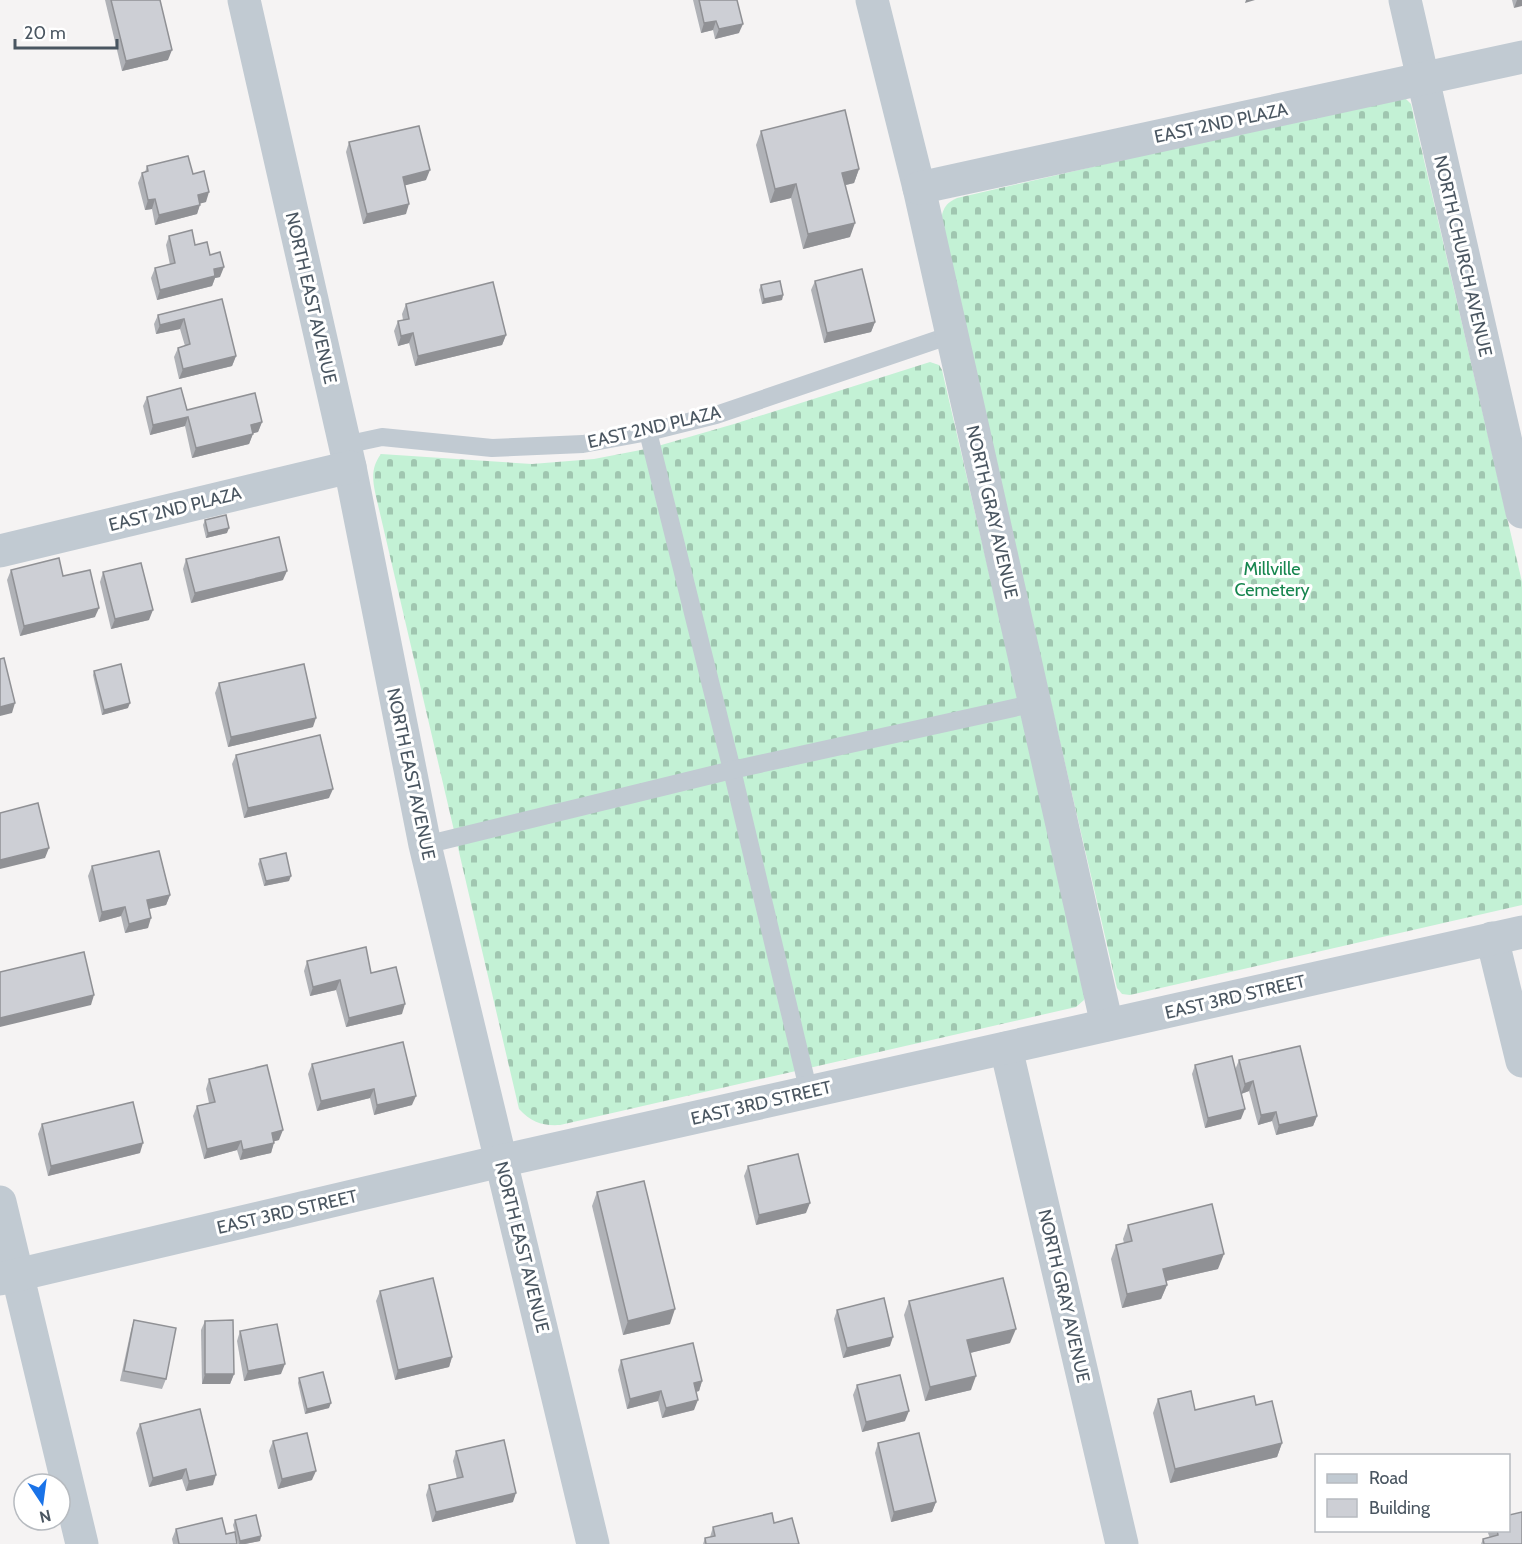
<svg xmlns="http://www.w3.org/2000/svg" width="1522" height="1544" viewBox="0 0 1522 1544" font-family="Cabin,sans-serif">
<defs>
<pattern id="cemetery-stones" width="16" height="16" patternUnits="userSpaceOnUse" patternTransform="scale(1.5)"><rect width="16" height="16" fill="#c3f1d5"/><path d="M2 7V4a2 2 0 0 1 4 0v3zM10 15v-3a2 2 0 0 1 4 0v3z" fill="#a0c6b0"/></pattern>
</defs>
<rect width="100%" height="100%" fill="#f5f3f3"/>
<g fill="url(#cemetery-stones)">
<path d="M1396 97H1404L1411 104 1522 582V905L1130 995 1122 994 1117 988 941 228C941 213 943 204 957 198Z"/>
<path d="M930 362 939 365 942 370 1085 987 1084 1000 1076 1007 560 1125C542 1126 531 1122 519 1109L375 492C372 477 372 466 381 454L532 464 594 459 651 448 734 424Z"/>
</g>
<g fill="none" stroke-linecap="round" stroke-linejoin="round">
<g stroke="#c1cad2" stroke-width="18">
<path d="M648 432 732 770 809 1093"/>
<path d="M345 445 382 437 492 448 583 444 648 432 716 415 951 335"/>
<path d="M425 845 732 770 1036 703"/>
</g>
<g stroke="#c1cad2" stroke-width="33">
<path d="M244 0 350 467 425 845 593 1544"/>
<path d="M872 0 919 188 1107 1025"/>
<path d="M1405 0 1522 512"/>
<path d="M919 188 1522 57"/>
<path d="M0 551 350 467"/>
<path d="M1492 938 1522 1061"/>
<path d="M1006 1048 1122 1544"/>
<path d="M0 1202 82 1544"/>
</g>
<path stroke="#c1cad2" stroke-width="33" d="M0 1279 501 1161 1522 932"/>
</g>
<g fill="#b0b2b7">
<path d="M105 0H160L168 60 122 71Z"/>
<path d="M693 0H737L739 33 715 39 713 30 701 33Z"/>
<path d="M1512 0H1522L1514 8Z"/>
<path d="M761 131 859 169 854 183 846 185 850 237 803 249 791 198 770 203 756 145Z"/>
<path d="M349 142 426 180 405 185 406 214 363 224 346 152Z"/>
<path d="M147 166 193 174 206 202 200 203 197 214 155 225 152 209 145 210 138 183 142 173 145 172Z"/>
<path d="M169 236 195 245 210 255 220 277 215 278 212 286 157 300 151 278 155 268 170 265 166 245Z"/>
<path d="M815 281 875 322 871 332 824 343 811 290Z"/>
<path d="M761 285 783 295 782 300 762 304 759 290Z"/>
<path d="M222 299 236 356 232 366 179 379 174 357 178 348 185 346 180 329 156 334 154 324 158 315Z"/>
<path d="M406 304 506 335 502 345 415 366 409 343 398 346 394 331 398 321 403 320 402 314Z"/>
<path d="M147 397 187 410 262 422 258 432 253 433 249 444 192 458 185 426 150 435 143 406Z"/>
<path d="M205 520 227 533 206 538 203 525Z"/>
<path d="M186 559 283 580 191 603 183 569Z"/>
<path d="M11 570 63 576 95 617 20 636 7 580Z"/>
<path d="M103 572 149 620 111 629 100 582Z"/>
<path d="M94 671 128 708 102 715 93 675Z"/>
<path d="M219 683 313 727 228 747 215 693Z"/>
<path d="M236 755 329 798 244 818 232 764Z"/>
<path d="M260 859 289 881 264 886 258 864Z"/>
<path d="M92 866 170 895 166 905 149 909 148 928 125 933 121 916 99 922 88 876Z"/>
<path d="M307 961 371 973 402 1014 346 1027 336 990 310 996 304 971Z"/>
<path d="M1239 1060 1317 1116 1313 1126 1276 1135 1272 1121 1258 1125 1249 1091 1241 1094 1235 1070Z"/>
<path d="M312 1064 412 1105 374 1115 370 1098 317 1111 308 1074Z"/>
<path d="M1195 1065 1241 1119 1205 1128 1192 1074Z"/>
<path d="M209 1079 279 1140 274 1141 271 1153 240 1160 237 1150 204 1159 193 1116 197 1106 209 1103 206 1089Z"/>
<path d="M42 1124 140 1153 48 1176 38 1134Z"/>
<path d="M748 1166 806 1213 756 1225 744 1176Z"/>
<path d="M597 1192 670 1324 623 1335 592 1206Z"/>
<path d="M1128 1225 1218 1269 1166 1281 1167 1285 1161 1299 1122 1308 1111 1259 1116 1245 1124 1243 1123 1239Z"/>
<path d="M380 1291 452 1357 449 1367 395 1380 376 1301Z"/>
<path d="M909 1301 1010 1343 970 1353 971 1390 925 1401 904 1315Z"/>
<path d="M837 1310 890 1346 843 1358 834 1319Z"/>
<path d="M134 1320 166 1379 162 1389 120 1381 131 1330Z"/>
<path d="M205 1321 234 1374 230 1384H202L201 1330Z"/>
<path d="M240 1331 281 1374 244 1381 237 1341Z"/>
<path d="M621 1360 702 1381 699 1391 696 1392 694 1410 662 1418 658 1401 627 1409 618 1370Z"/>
<path d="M299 1378 329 1408 305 1414 298 1383Z"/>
<path d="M857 1385 905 1421 862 1432 853 1395Z"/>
<path d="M1158 1399 1195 1410 1256 1405 1282 1443 1277 1457 1170 1483 1153 1413Z"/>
<path d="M140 1424 213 1485 186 1491 182 1479 149 1487 136 1433Z"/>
<path d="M273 1441 312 1480 278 1489 269 1451Z"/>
<path d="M878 1443 936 1502 932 1512 891 1522 875 1453Z"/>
<path d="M456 1451 513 1502 432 1522 426 1495 429 1485 457 1479 453 1461Z"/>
<path d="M235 1520 261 1536 260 1541 245 1544H238L233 1525Z"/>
<path d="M774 1523 799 1544H703L705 1538 710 1537 713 1527Z"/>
<path d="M176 1529 226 1534 237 1544H173L172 1539Z"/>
<path d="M1489 1530H1509L1522 1544H1481L1483 1539 1490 1538 1488 1533Z"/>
</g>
<g fill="#909195">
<path d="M1246 0H1255L1245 3Z"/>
<path d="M1517 0H1522V6L1514 8Z"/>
<path d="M716 21 713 30 701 33 704 23Z"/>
<path d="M743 24 739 33 715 39 719 29Z"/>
<path d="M172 50 168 60 122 71 126 61Z"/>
<path d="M859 169 854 183 837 187 842 173Z"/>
<path d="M430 170 426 180 399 187 403 177Z"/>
<path d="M796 184 791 198 770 203 775 189Z"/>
<path d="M209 192 206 202 195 205 198 195Z"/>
<path d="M155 199 152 209 145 210 148 200Z"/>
<path d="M409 204 406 214 363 224 367 214Z"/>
<path d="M200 205 197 214 155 225 159 215Z"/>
<path d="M855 223 850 237 803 249 808 234Z"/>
<path d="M224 267 220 277 215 278 212 286 157 300 160 290 214 269Z"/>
<path d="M783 295 782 300 762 304 764 299Z"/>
<path d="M184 319 180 329 156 334 160 325Z"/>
<path d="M875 322 871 332 824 343 827 333Z"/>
<path d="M413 333 409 343 398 346 401 336Z"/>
<path d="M506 335 502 345 415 366 418 356Z"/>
<path d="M236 356 232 366 179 379 183 369Z"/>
<path d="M188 417 185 426 150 435 153 425Z"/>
<path d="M262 422 258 432 247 435 251 425Z"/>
<path d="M253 434 249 444 192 458 196 448Z"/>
<path d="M229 528 227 533 206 538 208 533Z"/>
<path d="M287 571 283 580 191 603 195 593Z"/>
<path d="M99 608 95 617 20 636 24 626Z"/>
<path d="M153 610 149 620 111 629 115 619Z"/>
<path d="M15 703 12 713 0 716V707Z"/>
<path d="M130 703 128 708 102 715 104 710Z"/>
<path d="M316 718 313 727 228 747 231 737Z"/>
<path d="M333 789 329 798 244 818 248 808Z"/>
<path d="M49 848 45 858 0 869V860Z"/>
<path d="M291 876 289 881 264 886 266 881Z"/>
<path d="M170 895 166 905 144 910 147 900Z"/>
<path d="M125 907 121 916 99 922 102 912Z"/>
<path d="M151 918 148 928 125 933 129 924Z"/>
<path d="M340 980 336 990 310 996 313 987Z"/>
<path d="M94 995 91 1005 0 1027V1018Z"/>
<path d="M405 1004 402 1014 346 1027 349 1018Z"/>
<path d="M1253 1081 1249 1091 1241 1094 1245 1084Z"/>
<path d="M374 1089 370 1098 317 1111 321 1101Z"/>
<path d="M416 1096 412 1105 374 1115 377 1105Z"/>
<path d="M1245 1109 1241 1119 1205 1128 1208 1118Z"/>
<path d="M1276 1112 1272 1121 1258 1125 1261 1115Z"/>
<path d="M1317 1116 1313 1126 1276 1135 1279 1125Z"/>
<path d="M283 1130 279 1140 268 1143 272 1133Z"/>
<path d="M241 1141 237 1150 204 1159 207 1149Z"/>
<path d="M143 1143 140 1153 48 1176 51 1166Z"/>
<path d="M274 1143 271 1153 240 1160 243 1150Z"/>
<path d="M810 1203 806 1213 756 1225 759 1215Z"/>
<path d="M1224 1254 1218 1269 1157 1283 1163 1269Z"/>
<path d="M1167 1285 1161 1299 1122 1308 1127 1294Z"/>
<path d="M675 1309 670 1324 623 1335 628 1321Z"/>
<path d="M1016 1329 1010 1343 962 1355 967 1340Z"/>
<path d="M893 1337 890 1346 843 1358 847 1348Z"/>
<path d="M452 1357 449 1367 395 1380 398 1370Z"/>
<path d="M285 1364 281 1374 244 1381 248 1371Z"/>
<path d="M205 1374H234L230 1384H202Z"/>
<path d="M976 1376 971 1390 925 1401 930 1387Z"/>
<path d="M702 1381 699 1391 690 1393 694 1383Z"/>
<path d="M661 1391 658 1401 627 1409 630 1399Z"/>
<path d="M698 1400 694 1410 662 1418 666 1408Z"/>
<path d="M331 1403 329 1408 305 1414 307 1409Z"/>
<path d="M909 1411 905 1421 862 1432 866 1422Z"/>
<path d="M1282 1443 1277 1457 1170 1483 1175 1469Z"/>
<path d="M186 1469 182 1479 149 1487 153 1478Z"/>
<path d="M316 1471 312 1480 278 1489 282 1479Z"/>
<path d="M216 1475 213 1485 186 1491 189 1481Z"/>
<path d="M516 1493 513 1502 432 1522 436 1512Z"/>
<path d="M936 1502 932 1512 891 1522 894 1512Z"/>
<path d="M261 1536 260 1541 245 1544H239L240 1541Z"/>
</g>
<g fill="#cdcfd5" stroke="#909195" stroke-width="1.5">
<path d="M111 0H160L172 50 126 61Z"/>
<path d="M699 0H737L743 24 719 29 716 21 704 23Z"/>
<path d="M845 110 859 169 842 173 855 223 808 234 796 184 775 189 761 131Z"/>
<path d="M419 126 430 170 403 177 409 204 367 214 349 142Z"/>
<path d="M188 156 193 174 204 171 209 192 198 195 200 205 159 215 155 199 148 200 142 173 148 171 147 166Z"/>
<path d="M192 230 195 245 207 242 210 255 220 252 224 267 214 269 215 276 160 290 155 268 175 263 169 236Z"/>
<path d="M862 269 875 322 827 333 815 281Z"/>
<path d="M780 281 783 295 764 299 761 285Z"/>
<path d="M493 282 506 335 418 356 413 333 401 336 398 321 409 319 406 304Z"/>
<path d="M222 299 236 356 183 369 178 348 190 344 184 319 160 325 158 315Z"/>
<path d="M181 388 187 410 255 393 262 422 251 425 253 434 196 448 188 417 153 425 147 397Z"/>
<path d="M226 515 229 528 208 533 205 520Z"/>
<path d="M279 537 287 571 195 593 186 559Z"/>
<path d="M59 558 63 576 90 570 99 608 24 626 11 570Z"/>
<path d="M141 563 153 610 115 619 103 572Z"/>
<path d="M4 658 15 703 0 707V659Z"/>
<path d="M121 664 130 703 104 710 94 671Z"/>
<path d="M304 664 316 718 231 737 219 683Z"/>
<path d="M320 735 333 789 248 808 236 755Z"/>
<path d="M38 803 49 848 0 860V813Z"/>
<path d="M159 851 170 895 147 900 151 918 129 924 125 907 102 912 92 866Z"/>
<path d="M286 853 291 876 266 881 260 859Z"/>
<path d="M366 947 371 973 396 967 405 1004 349 1018 340 980 313 987 307 961Z"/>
<path d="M84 952 94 995 0 1018V972Z"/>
<path d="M403 1042 416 1096 377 1105 374 1089 321 1101 312 1064Z"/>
<path d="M1300 1046 1317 1116 1279 1125 1276 1112 1261 1115 1253 1081 1245 1084 1239 1060Z"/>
<path d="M1232 1056 1245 1109 1208 1118 1195 1065Z"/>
<path d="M267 1065 283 1130 272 1133 274 1143 243 1150 241 1141 207 1149 197 1106 215 1102 209 1079Z"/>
<path d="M133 1102 143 1143 51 1166 42 1124Z"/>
<path d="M798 1154 810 1203 759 1215 748 1166Z"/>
<path d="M644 1181 675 1309 628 1321 597 1192Z"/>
<path d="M1212 1204 1224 1254 1163 1269 1167 1285 1127 1294 1116 1245 1132 1241 1128 1225Z"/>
<path d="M433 1278 452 1357 398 1370 380 1291Z"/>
<path d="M1003 1278 1016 1329 967 1340 976 1376 930 1387 909 1301Z"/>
<path d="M884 1298 893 1337 847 1348 837 1310Z"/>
<path d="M134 1320 176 1328 166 1379 124 1371Z"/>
<path d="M233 1320 234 1374H205V1321Z"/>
<path d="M277 1324 285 1364 248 1371 240 1331Z"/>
<path d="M693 1343 702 1381 694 1383 698 1400 666 1408 661 1391 630 1399 621 1360Z"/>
<path d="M323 1372 331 1403 307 1409 299 1378Z"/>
<path d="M900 1375 909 1411 866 1422 857 1385Z"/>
<path d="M1191 1391 1195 1410 1254 1396 1256 1405 1272 1401 1282 1443 1175 1469 1158 1399Z"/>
<path d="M200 1409 216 1475 189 1481 186 1469 153 1478 140 1424Z"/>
<path d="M307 1433 316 1471 282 1479 273 1441Z"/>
<path d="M919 1433 936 1502 894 1512 878 1443Z"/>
<path d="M504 1440 516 1493 436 1512 429 1485 463 1477 456 1451Z"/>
<path d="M1522 1512V1544H1484L1483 1539 1498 1535 1497 1530H1509V1515Z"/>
<path d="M772 1513 774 1523 792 1518 799 1544H706L705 1538 715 1536 713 1527Z"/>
<path d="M256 1515 261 1536 240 1541 235 1520Z"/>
<path d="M222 1518 226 1534 235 1532 237 1544H179L176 1529Z"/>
</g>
<g text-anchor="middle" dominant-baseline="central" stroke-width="6" stroke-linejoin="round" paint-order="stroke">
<g font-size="18" fill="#4a5661" stroke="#fff">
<text transform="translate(1221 123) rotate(-12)">EAST 2ND PLAZA</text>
<text transform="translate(1463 256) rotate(77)">NORTH CHURCH AVENUE</text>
<text transform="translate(311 298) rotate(77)">NORTH EAST AVENUE</text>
<text transform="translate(654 427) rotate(-13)">EAST 2ND PLAZA</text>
<text transform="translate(175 509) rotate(-14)">EAST 2ND PLAZA</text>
<text transform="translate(992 512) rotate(77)">NORTH GRAY AVENUE</text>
<text transform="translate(411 774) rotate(78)">NORTH EAST AVENUE</text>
<text transform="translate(1235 997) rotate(-13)">EAST 3RD STREET</text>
<text transform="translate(761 1103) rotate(-13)">EAST 3RD STREET</text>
<text transform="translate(287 1212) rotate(-13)">EAST 3RD STREET</text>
<text transform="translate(522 1247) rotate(76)">NORTH EAST AVENUE</text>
<text transform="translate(1064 1296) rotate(77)">NORTH GRAY AVENUE</text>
</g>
<g font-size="18" fill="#17864f" stroke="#fff">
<text x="1272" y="569">Millville<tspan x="1272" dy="21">Cemetery</tspan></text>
</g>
</g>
<rect x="1315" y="1454" width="195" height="78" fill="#ffffff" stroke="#b7bbc0" stroke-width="1.5"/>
<rect x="1327" y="1474" width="30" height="9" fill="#c1cad2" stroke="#b7bbc0" stroke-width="1.5"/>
<text x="1369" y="1484" font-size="18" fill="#4a5661">Road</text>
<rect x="1327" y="1499" width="30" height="18" fill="#cdcfd5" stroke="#b7bbc0" stroke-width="1.5"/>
<text x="1369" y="1514" font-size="18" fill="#4a5661">Building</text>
<g transform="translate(42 1502) rotate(167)"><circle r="28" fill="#ffffff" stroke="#b7bbc0" stroke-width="1.5"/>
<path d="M0-4.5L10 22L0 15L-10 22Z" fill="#1a73e8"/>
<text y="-9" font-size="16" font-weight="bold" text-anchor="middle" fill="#4a5661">N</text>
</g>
<path d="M15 39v9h102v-9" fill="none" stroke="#4a5661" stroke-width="3"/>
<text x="24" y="39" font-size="18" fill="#4a5661" stroke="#ffffff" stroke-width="4.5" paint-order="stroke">20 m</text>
</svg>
